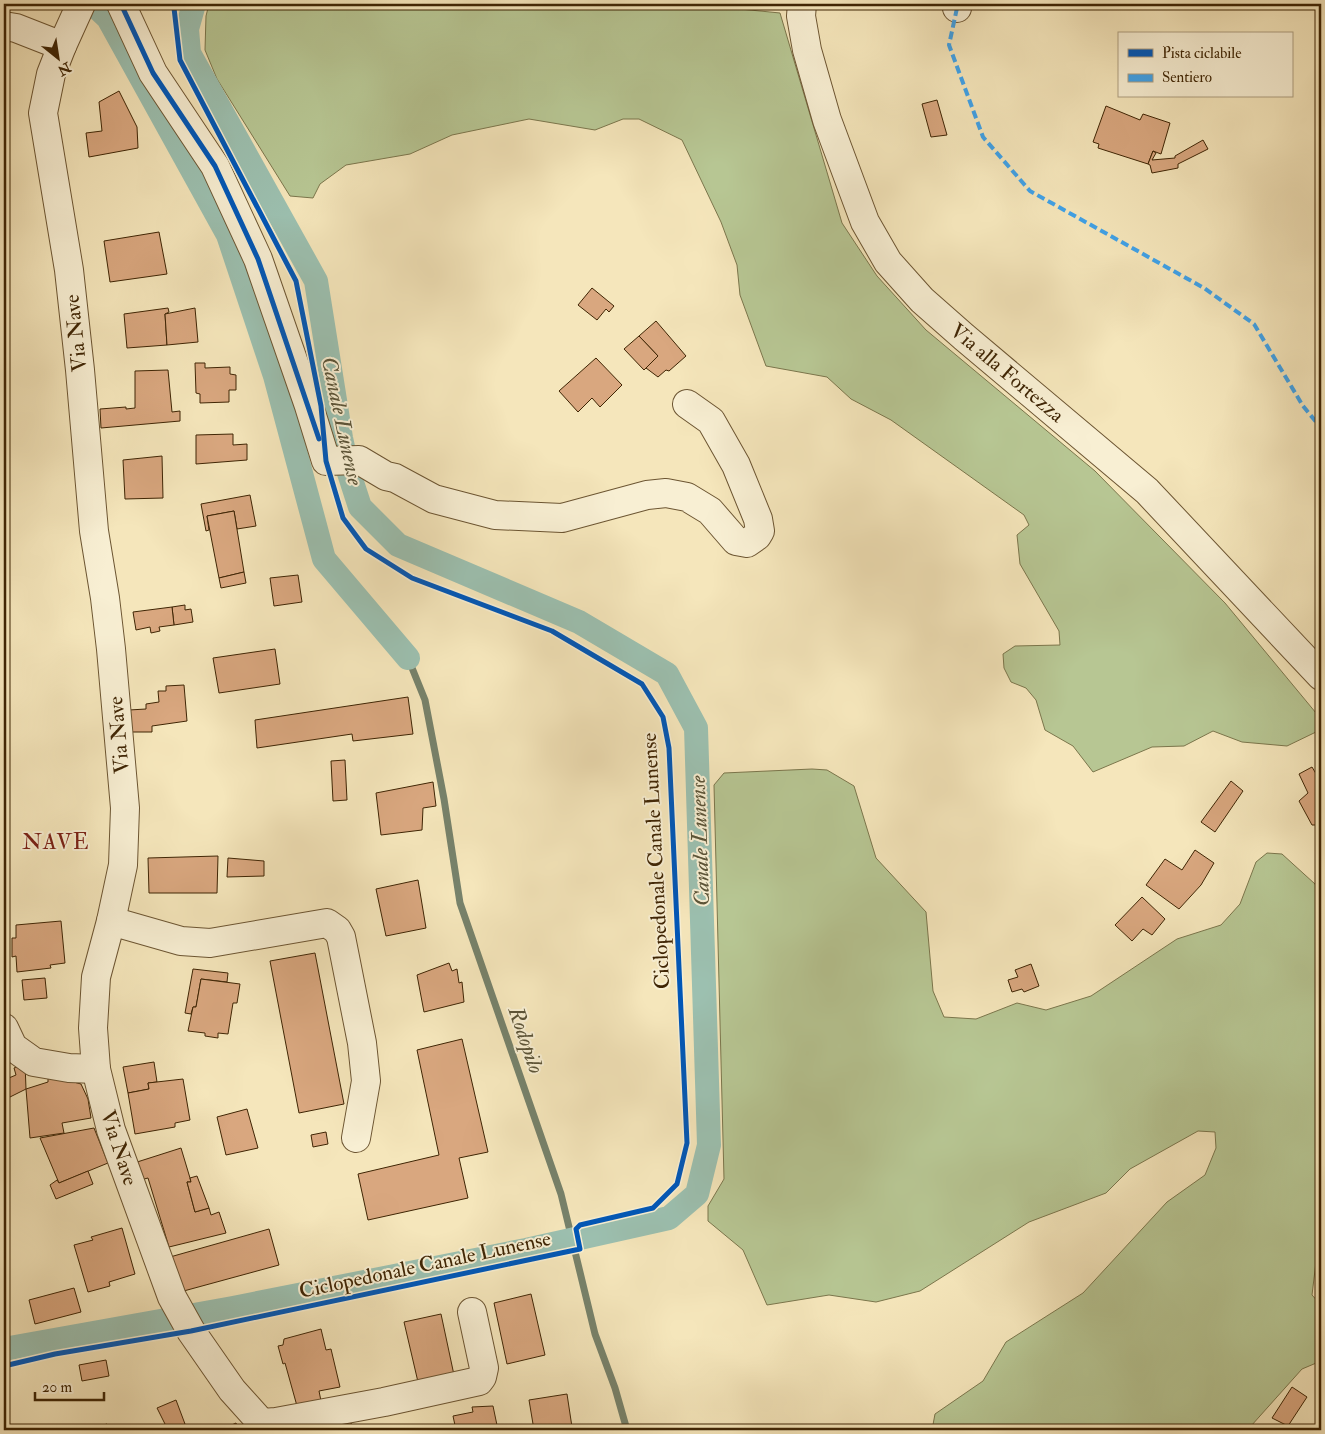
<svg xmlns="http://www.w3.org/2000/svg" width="1325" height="1434" viewBox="0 0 1325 1434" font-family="'IM FELL Double Pica',serif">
<rect width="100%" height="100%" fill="#f5e6bb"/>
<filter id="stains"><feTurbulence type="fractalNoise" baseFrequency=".004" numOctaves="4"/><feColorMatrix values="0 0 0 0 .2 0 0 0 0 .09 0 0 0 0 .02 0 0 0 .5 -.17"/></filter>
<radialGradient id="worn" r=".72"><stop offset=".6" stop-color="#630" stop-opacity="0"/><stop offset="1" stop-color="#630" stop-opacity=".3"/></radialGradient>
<g fill="#b7c693" stroke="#7b764c">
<path d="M209 4H717L720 7 780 13 842 223 877 276 926 330 1095 471 1225 603 1321 719V722L1316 732 1287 746 1242 742 1213 731 1184 746 1152 747 1093 772 1073 746 1045 730 1036 700 1026 688 1011 682 1004 668 1003 654 1015 646 1060 645 1059 631 1020 564 1017 535 1029 525 1024 515 891 420 851 399 827 377 766 366 740 295 737 265 721 222 682 140 639 119H623L595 130 529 119 452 135 410 154 346 165 320 184 313 198 290 196 217 79 205 50 206 16Z"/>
<path d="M812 769 827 770 854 786 876 858 926 912 933 991 944 1017 976 1019 1017 1003 1046 1010 1091 996 1177 939 1221 925 1240 904 1256 862 1267 853 1282 854 1315 884 1321 896V1163L1318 1177 1321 1183V1250L1316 1262 1312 1295 1321 1305V1361L1302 1369 1251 1426 1249 1430H932L935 1414 983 1381 1006 1342 1083 1293 1167 1202 1205 1175 1216 1148 1215 1132 1198 1131 1130 1169 1106 1193 1029 1222 920 1291 876 1302 829 1295 767 1305 743 1250 708 1221V1206L724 1179 714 785 724 773Z"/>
</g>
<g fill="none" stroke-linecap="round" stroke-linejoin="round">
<path stroke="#77826b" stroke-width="7" d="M408 658 425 700 444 799 460 903 561 1194 595 1334 615 1388 627 1430"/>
<g stroke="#9cc0b0" stroke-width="24">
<path d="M93 4 108 18 228 235 275 376 324 559 408 658"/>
<path d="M4 1349 233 1308 526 1250 669 1218 697 1194 709 1145 696 728 667 674 579 622 398 545 360 507 348 470 341 438 316 281 189 53 187 29 194 4"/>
</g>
</g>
<g fill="#d9a77f" stroke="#3f2504">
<path d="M119 91 137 127 138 148 89 157 86 133 102 131 99 102Z"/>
<path d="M937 100 947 135 931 137 922 104Z"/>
<path d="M1106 106 1140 120 1143 114 1170 123 1161 154 1153 151 1148 164 1098 148 1099 144 1093 142Z"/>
<path d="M1203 140 1208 149 1178 164V168L1152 173 1150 165 1148 164 1153 151 1156 153 1152 160 1175 158V156Z"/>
<path d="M159 232 167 274 110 282 104 241Z"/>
<path d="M592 288 614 306 609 312 606 309 597 320 578 305Z"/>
<path d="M168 308 169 312 165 314 167 345 127 348 124 314Z"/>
<path d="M195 308 198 342 167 345 165 314Z"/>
<path d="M656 321 686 356 669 371 666 370 658 377 646 368 658 356 639 336Z"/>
<path d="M639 336 658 356 644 370 624 349Z"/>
<path d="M596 358 622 385 600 407 592 398 578 412 559 391Z"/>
<path d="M195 363H205V368L230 367V374L236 375V390H229V402L200 403V394L196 393Z"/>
<path d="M168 370 172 412 180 411V421L101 428 100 409 126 407V409L135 408V371Z"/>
<path d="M233 434V445L247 444V460L196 464V435Z"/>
<path d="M162 456 163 498 125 499 123 460Z"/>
<path d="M250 495 256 526 237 529 234 511 207 516 209 530 206 531 201 504Z"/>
<path d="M234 511 244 572 219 578 207 516Z"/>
<path d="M244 572 246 583 221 588 219 578Z"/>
<path d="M298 575 302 602 274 606 270 578Z"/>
<path d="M185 605V610L191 609 193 622 174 625 172 607Z"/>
<path d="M172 607 174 625 159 627 160 631 151 633 150 627 136 630 133 612Z"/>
<path d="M275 649 280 684 219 693 213 658Z"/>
<path d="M184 685 187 721 152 726V732H132L129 710 146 709V704L159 702 158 691H166V686Z"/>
<path d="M408 697 413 734 353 741 352 734 257 748 255 720Z"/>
<path d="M345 760 347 800 333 801 331 761Z"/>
<path d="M1312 767 1321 782V827L1320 825H1312L1299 801 1308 793 1299 774Z"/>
<path d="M1231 781 1243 791 1215 832 1201 822Z"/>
<path d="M433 782 436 806 423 808 422 830 381 835 376 793Z"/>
<path d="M1195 850 1214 863 1201 885 1179 909 1146 885 1165 859 1182 870Z"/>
<path d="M218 856 217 893H149L148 858Z"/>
<path d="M228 858 264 861V876L227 877Z"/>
<path d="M418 880 426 928 386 936 376 889Z"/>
<path d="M1142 897 1165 919 1152 935 1143 929 1132 941 1115 925Z"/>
<path d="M61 921 65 963 50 965 51 968 17 972 16 956 12 957V938H16V925Z"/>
<path d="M315 953 344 1104 299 1113 270 961Z"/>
<path d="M449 963 452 971 457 969 459 983 462 982 464 1002 424 1012 417 975Z"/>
<path d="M1031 964 1039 986 1024 992 1022 989 1012 992 1008 980 1018 977 1015 970Z"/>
<path d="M193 969 228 973 227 982 201 979 196 1007H193L191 1014 185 1013Z"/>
<path d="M45 978 47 998 24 1000 22 980Z"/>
<path d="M201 979 240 984 237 1003H233L228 1034 218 1033V1038L205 1036V1033L188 1031 193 1007H196Z"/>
<path d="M462 1039 488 1152 459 1158 468 1198 368 1220 358 1174 439 1155 417 1050Z"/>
<path d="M154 1062 157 1082 148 1083 149 1089 128 1093 123 1067Z"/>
<path d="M25 1063 26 1089 4 1100V1080L16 1075 14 1068Z"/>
<path d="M48 1075 81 1084 88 1099 91 1118 62 1123 64 1133 30 1138 26 1089 48 1082Z"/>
<path d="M183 1079 190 1120 175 1123V1127L135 1134 128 1093 149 1089 148 1083Z"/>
<path d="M247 1109 258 1148 226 1155 217 1117Z"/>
<path d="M94 1128 108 1163 59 1183 40 1138Z"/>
<path d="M326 1132 328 1144 313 1147 311 1135Z"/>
<path d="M181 1148 190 1178 191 1182H187L195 1212 209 1208 211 1215 219 1212 226 1233 169 1247 148 1178 140 1180 134 1163Z"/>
<path d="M88 1171 93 1184 56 1199 50 1185 57 1180 59 1183Z"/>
<path d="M197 1176 209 1208 195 1212 187 1182H191L190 1178Z"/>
<path d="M122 1228 135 1274 109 1282 110 1286 88 1292 74 1245 93 1240 91 1237Z"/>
<path d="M269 1229 279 1265 180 1292 170 1257Z"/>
<path d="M74 1288 81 1312 35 1324 29 1300Z"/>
<path d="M531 1294 545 1355 507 1364 494 1303Z"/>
<path d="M441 1314 454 1375 418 1382 404 1322Z"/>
<path d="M321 1329 326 1350 331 1349 340 1387 319 1391 321 1401 297 1406 285 1363 283 1364 278 1346 283 1345 284 1339Z"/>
<path d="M106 1360 109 1376 82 1381 79 1365Z"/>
<path d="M1292 1387 1307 1397 1288 1426 1272 1418Z"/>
<path d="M567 1394 572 1427 555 1430H534L529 1400Z"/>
<path d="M1320 1398 1321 1399V1410L1316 1408Z"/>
<path d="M176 1400 185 1424 172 1430H168L157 1408Z"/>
<path d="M493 1406 498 1430H456L453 1416 473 1412 472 1407Z"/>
<path d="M350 1415 352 1430H308L306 1422Z"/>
<path d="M236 1423 239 1430H221Z"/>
<path d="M107 1424 109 1430H86Z"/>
</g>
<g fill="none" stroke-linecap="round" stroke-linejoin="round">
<g stroke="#6c5532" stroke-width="30">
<g id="minor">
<path d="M81 4 62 46 51 74 43 113 69 270 80 370 94 531 105 598 111 649 125 808 123 865 111 921 96 977 93 1028 96 1069 111 1130 172 1297 191 1331 232 1390 268 1430"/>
<path d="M121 4 153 73 215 166 258 259 309 406 326 461 359 460 386 476 395 478 434 499 495 515 562 518 647 495 666 493 687 497 710 511 736 541 747 543 757 536 760 531 758 519 736 465 711 421 687 404"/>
<path d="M802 4 801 16 807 50 827 120 865 222 888 262 922 300 964 337 1147 491 1321 676"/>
<path d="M957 4V8"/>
<path d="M4 26 16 28 62 46"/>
<path d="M111 921 181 941 210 943 327 923 337 930 341 937 362 1043 366 1081 356 1138"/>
<path d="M4 1028 13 1047 34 1062 69 1068 96 1069"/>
<path d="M262 1423 276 1422 384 1402 479 1381 482 1377 484 1368 472 1312"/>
</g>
</g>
<use href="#minor" stroke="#f8efd3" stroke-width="28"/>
<path stroke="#3fa2e9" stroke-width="4" stroke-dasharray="8 4" stroke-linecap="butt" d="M957 8 949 45 983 137 1030 191 1204 288 1254 324 1303 406 1321 428"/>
<g stroke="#f8efd3" stroke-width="8">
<g id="cycleway">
<path d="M121 4 153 73 215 166 258 259 319 439"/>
<path d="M4 1366 55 1354 191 1331 580 1249 576 1229 580 1225 653 1208 677 1184 687 1143 669 748 663 717 642 684 552 631 412 578 366 549 343 518 326 461 321 406 296 281 180 60 174 8 175 4"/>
</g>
</g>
<use href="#cycleway" stroke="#0057b8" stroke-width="5"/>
</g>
<g text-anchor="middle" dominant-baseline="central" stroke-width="4" stroke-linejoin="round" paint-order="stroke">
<g font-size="21" fill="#3f2504" stroke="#f8efd3">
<text transform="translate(76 333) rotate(-96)">Via Nave</text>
<text transform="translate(1007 373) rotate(40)">Via alla Fortezza</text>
<text transform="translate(119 735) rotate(-95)">Via Nave</text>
<text transform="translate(656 861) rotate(-93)">Ciclopedonale Canale Lunense</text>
<text transform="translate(119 1148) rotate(72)">Via Nave</text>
<text transform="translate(425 1265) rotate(-12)">Ciclopedonale Canale Lunense</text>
</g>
<g font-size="22" font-style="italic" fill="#5b5438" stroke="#f8efd3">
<text transform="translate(342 421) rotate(78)">Canale Lunense</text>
<text transform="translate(700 841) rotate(-92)">Canale Lunense</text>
<text transform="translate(526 1040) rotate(71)">Rodopilo</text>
</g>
<g font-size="22" letter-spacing="1" fill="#7a1f14" stroke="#f8efd3">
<text x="56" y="842">NAVE</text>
</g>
</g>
<rect width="1325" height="1434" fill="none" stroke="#f5e6bb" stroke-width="20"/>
<rect x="5" y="5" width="1315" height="1424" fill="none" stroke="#3f2504" stroke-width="2.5"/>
<rect x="10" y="10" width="1305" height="1414" fill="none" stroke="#3f2504"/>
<rect x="1118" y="32" width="175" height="65" fill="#f8efd3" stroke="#ae9e80"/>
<rect x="1128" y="49" width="25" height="8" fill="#0057b8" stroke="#ae9e80"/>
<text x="1162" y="58" font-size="15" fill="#3f2504">Pista ciclabile</text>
<rect x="1128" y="74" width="25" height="8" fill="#3fa2e9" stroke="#ae9e80"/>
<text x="1162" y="82" font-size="15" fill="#3f2504">Sentiero</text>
<g transform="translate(58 58) rotate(150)" stroke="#f8efd3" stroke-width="4" paint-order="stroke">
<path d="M0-4L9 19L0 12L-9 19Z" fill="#3f2504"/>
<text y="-8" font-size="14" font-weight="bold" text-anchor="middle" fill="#3f2504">N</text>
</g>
<path d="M35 1392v8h69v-8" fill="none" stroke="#3f2504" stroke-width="2.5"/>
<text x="42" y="1392" font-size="15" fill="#3f2504" stroke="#f8efd3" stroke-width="4" paint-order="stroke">20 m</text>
<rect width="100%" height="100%" filter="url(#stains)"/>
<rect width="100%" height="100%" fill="url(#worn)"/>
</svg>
